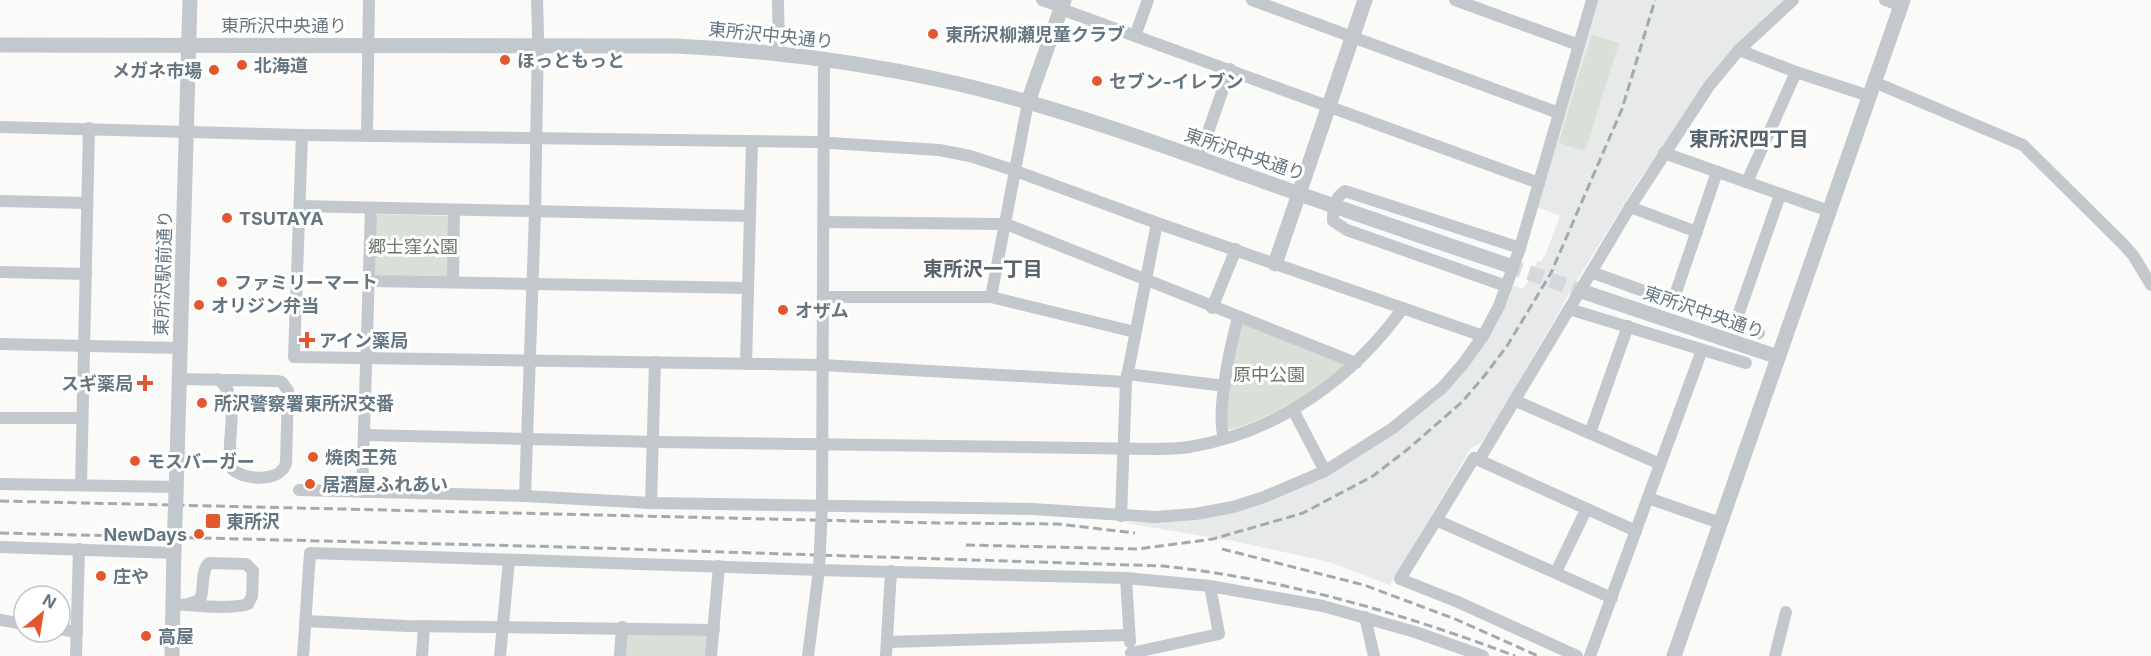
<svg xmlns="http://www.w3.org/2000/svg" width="2151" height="656" viewBox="0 0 2151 656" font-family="Inter,'Noto Sans JP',sans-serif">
<rect width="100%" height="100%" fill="#fafaf8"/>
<path fill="#e8e9e9" d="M1597 0H1788L1672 135 1635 186 1576 282 1500 414 1481 443 1471 448 1390 585 1329 562 1233 541 1125 523 1181 521 1239 509 1385 440 1411 422 1443 395 1511 285 1523 289 1534 272 1537 261H1541L1546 253 1560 216 1537 207Z"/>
<g fill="#dadfd7">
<path d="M1592 35 1619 43 1585 151 1559 143 1578 77Z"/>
<path d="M378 214 449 216 448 278 377 277 374 274 375 218Z"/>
<path d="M1244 324 1342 363 1344 368C1309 396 1273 416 1231 430L1226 427 1229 386 1240 327Z"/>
<path d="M628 631 709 636 707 656H622Z"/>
</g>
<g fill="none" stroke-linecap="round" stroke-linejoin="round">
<path stroke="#d5d9db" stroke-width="15" stroke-dasharray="15 8" stroke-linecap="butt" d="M1507 265 1584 292"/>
<g stroke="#c3c8cc" stroke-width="12">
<path d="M778 0 779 53"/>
<path d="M1042 0 1062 7"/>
<path d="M1252 0 1559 113"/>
<path d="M1455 0 1579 45"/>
<path d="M1885 0 1901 6"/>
<path d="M1061 9 1539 183"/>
<path d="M1135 36 1148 0"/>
<path d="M1739 50 1796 72 1869 96"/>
<path d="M1874 82 2023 145 2122 243 2133 255 2151 285"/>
<path d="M0 127 302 135 815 142 939 150 970 156 1010 169 1157 223 1483 336"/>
<path d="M302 135 294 357 822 365 1126 382"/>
<path d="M367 135 369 0"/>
<path d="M1664 153 1829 211"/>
<path d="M1199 158 1230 69"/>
<path d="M1747 182 1796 72"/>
<path d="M0 201 87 203"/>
<path d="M300 206 750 216"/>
<path d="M1630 207 1697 232"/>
<path d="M824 222 1000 224 1011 226 1356 363"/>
<path d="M0 272 86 274"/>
<path d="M1591 272 1735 324 1780 195"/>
<path d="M369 281 748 288"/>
<path d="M453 281 454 210"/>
<path d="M1506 286 1347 230 1333 221C1333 209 1334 198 1345 191L1520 248"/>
<path d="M823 297H991L1135 332"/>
<path d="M991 297 1028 102"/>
<path d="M1673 301 1717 172"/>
<path d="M1212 308 1236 249"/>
<path d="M1569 309 1746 363"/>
<path d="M1735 324 1759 333"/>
<path d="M0 344 180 348"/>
<path d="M746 364 752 141"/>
<path d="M1127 374 1225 386"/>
<path d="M180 379 278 381 282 382 288 391 286 463C281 482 245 481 232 469 223 444 245 395 217 379"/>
<path d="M1516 401 1660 464"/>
<path d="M1293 410 1325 471"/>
<path d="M0 418H82"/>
<path d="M1590 433 1628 326"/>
<path d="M365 435 658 442 1152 449C1164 449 1177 449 1189 447 1277 433 1352 379 1403 308"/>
<path d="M1224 439C1216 411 1230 347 1238 318"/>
<path d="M1479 460 1630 207 1709 86 1739 50 1793 0"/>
<path d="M0 484 177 487"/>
<path d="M81 485 89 128"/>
<path d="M299 490 525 496 651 503 1032 509 1155 517 1195 514 1233 507 1264 497 1325 471 1393 428 1442 388 1463 364 1483 336 1499 306 1520 248 1592 0"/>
<path d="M362 492 371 209"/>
<path d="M525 496 535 213 538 33 537 0"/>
<path d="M1648 498 1720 523"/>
<path d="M651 503 655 362"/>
<path d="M822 506 824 59"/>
<path d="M1121 516 1126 382 1157 223"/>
<path d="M1436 520 1612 598"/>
<path d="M0 547 174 553"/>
<path d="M1556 572 1586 510"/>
<path d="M1126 578 1130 642"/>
<path d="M174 604C195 605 228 610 248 604L252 596 253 571 246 564 209 563C200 572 205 588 200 600L185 605"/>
<path d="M1365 617 1374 656"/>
<path d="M0 620 24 624"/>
<path d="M306 621 407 626 714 630"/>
<path d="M60 629 77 632"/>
<path d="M887 642 1129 635"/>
<path d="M1131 653 1219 634 1210 586"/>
<path d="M76 656 79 549"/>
<path d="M303 656 310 553 819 570 1126 578 1210 586 1323 606 1415 632 1483 656"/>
<path d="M422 656 424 626"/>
<path d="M500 656 509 560"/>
<path d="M620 656 622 627"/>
<path d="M711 656 719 566"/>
<path d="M808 656 819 570"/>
<path d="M886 656 891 571"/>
<path d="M1577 656 1458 602 1400 579 1474 458 1636 531"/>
<path d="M1590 656 1702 350"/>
<path d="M1775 656 1786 612"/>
</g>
<g stroke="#c3c8cc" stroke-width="15">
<path d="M0 45 675 46C765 50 853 61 941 80 1046 103 1148 140 1249 176 1335 207 1421 236 1507 265"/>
<path d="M1028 102 1064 0"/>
<path d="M1275 264 1365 0"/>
<path d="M1584 292 1778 357"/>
<path d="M176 495 190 0"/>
<path d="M172 656 174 547"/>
<path d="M1674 656 1903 0"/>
</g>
<g stroke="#a2aab0" stroke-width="3" stroke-dasharray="9 4.5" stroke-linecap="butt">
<path d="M0 501 939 523 1058 524 1135 533"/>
<path d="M0 533 566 547 1163 566C1284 579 1402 613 1515 656"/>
<path d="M966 545 1138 549 1213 539 1303 513 1373 476 1408 449 1462 402 1485 375 1507 346 1551 273 1622 109 1655 0"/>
<path d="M1222 549 1364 585 1455 619 1538 656"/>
</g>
<path stroke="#c3c8cc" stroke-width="12" d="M819 570 822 506"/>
<path stroke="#c3c8cc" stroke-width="15" d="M174 547 176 495"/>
</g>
<g fill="#e4572e" stroke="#fff" stroke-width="2">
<circle cx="933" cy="34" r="6"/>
<circle cx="505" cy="60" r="6"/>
<circle cx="242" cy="65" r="6"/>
<circle cx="214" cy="70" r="6"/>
<circle cx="1097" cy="81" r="6"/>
<circle cx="227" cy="218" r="6"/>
<circle cx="222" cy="282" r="6"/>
<circle cx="199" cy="305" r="6"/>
<circle cx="783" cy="310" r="6"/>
<path d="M304 331h6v6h6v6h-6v6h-6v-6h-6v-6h6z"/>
<path d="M142 374h6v6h6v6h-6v6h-6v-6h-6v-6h6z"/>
<circle cx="202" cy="403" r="6"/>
<circle cx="313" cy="457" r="6"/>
<circle cx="135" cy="461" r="6"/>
<circle cx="310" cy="484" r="6"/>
<rect x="205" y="513" width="16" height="16" rx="3"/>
<circle cx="199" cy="534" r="6"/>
<circle cx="101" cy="576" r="6"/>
<circle cx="146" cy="636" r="6"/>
</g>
<g text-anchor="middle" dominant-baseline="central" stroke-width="6" stroke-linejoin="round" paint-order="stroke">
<g font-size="18" fill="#657683" stroke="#fff">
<text x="284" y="25">東所沢中央通り</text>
<text transform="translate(771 35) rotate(6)">東所沢中央通り</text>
<text transform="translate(1245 154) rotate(19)">東所沢中央通り</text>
<text transform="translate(163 273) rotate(-88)">東所沢駅前通り</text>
<text transform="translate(1704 312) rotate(19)">東所沢中央通り</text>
</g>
<g font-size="18" font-weight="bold" fill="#657683" stroke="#fff" text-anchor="start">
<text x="945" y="34">東所沢柳瀬児童クラブ</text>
<text x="517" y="60">ほっともっと</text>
<text x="254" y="65">北海道</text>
<text x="202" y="70" text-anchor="end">メガネ市場</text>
<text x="1109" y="81">セブン-イレブン</text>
<text x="239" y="218">TSUTAYA</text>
<text x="234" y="282">ファミリーマート</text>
<text x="211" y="305">オリジン弁当</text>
<text x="795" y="310">オザム</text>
<text x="319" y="340">アイン薬局</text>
<text x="133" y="383" text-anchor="end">スギ薬局</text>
<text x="214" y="403">所沢警察署東所沢交番</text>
<text x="325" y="457">焼肉王苑</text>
<text x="147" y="461">モスバーガー</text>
<text x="322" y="484">居酒屋ふれあい</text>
<text x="226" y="521">東所沢</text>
<text x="187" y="534" text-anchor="end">NewDays</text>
<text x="113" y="576">庄や</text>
<text x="158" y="636">高屋</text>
</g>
<g font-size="18" fill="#687a64" stroke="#fff">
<text x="413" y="246">郷士窪公園</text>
<text x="1269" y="374">原中公園</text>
</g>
<g font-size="20" font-weight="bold" fill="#57646e" stroke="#fff">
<text x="1749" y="139">東所沢四丁目</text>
<text x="983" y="269">東所沢一丁目</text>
</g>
</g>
<g transform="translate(42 614) rotate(30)"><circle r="28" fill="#ffffff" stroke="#c1c8cd" stroke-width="1.5"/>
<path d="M0-4.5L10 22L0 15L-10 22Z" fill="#e4572e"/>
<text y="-9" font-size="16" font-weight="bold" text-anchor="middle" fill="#657683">N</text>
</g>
</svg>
